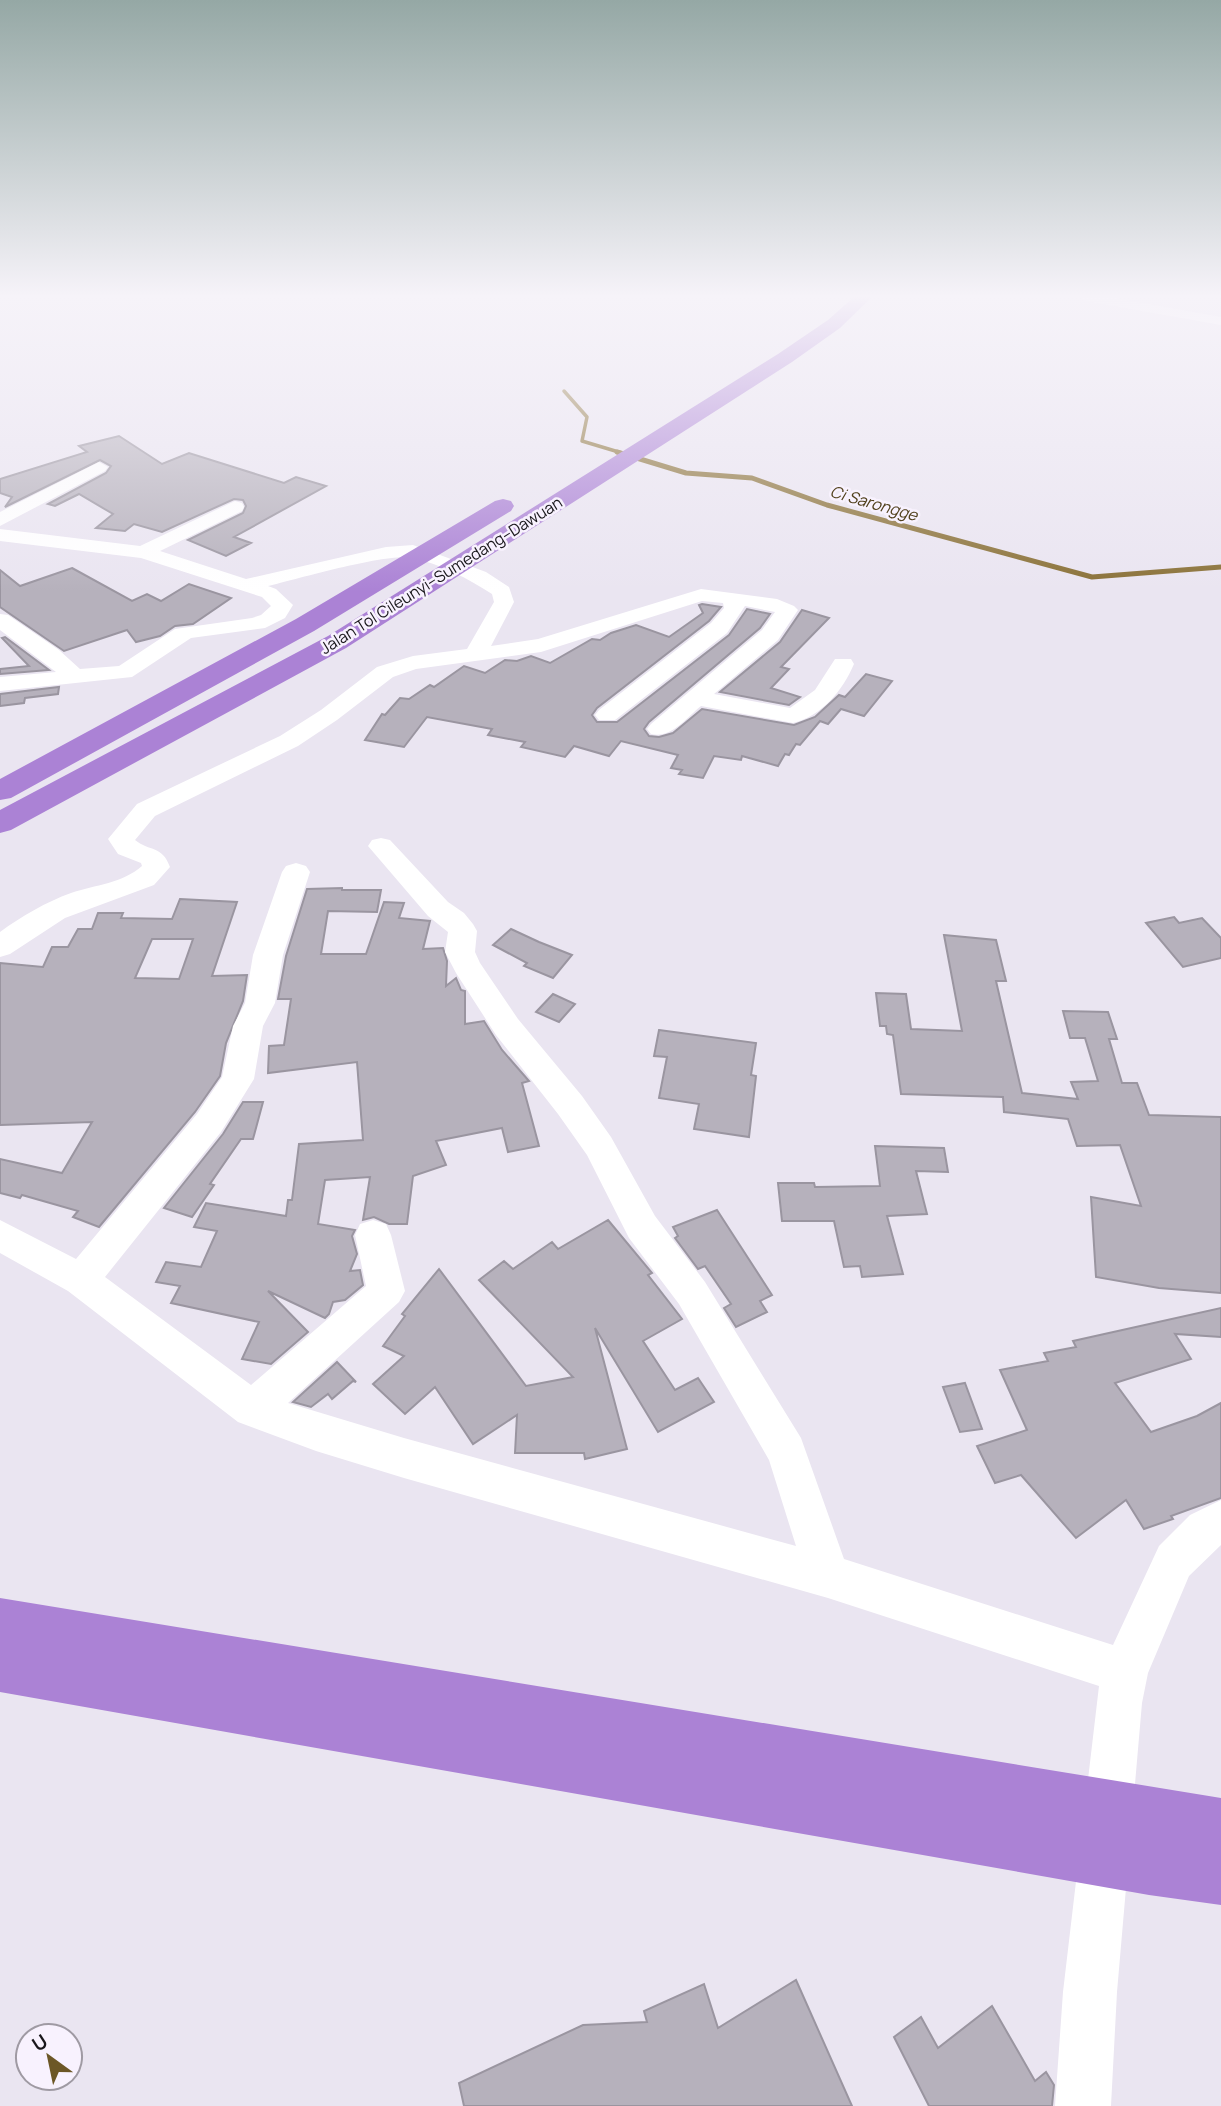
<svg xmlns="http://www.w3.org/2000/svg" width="1221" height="2106" viewBox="0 0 1221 2106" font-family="Manrope,sans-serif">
<rect width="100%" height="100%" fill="#eae5f1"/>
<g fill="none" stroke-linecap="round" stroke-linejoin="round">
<path stroke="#897036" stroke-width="3.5" d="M564 391 587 417 582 441 622 453"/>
<path stroke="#897036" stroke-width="5" d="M617 452 686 473 752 478 827 505 1092 577 1221 567"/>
</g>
<g fill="#b6b1bc" stroke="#9a95a0" stroke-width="2" fill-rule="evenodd">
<path d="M119 436 162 464 189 453 284 483 296 477 326 486 234 537 251 543 226 556 188 540 243 513 246 506 243 500 234 499 162 532 134 524 125 531 96 528 113 514 79 494 55 506 48 504 106 473 111 466 100 460 5 507 12 497 0 493V479L87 452 79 446Z"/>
<path d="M72 568 132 601 147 594 161 601 189 584 231 598 193 624 175 626 160 636 136 642 127 630 64 651 0 607V570L20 586Z"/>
<path d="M702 604 721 607 709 621 597 708 592 715 597 722H617L729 635 747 609 770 614 760 628 649 722 644 729 649 736 659 737 673 733 702 709 794 725 815 717 839 695 845 697 866 674 892 681 864 716 841 709 828 724 820 721 800 745 796 744 789 755 785 754 778 766 742 756 741 760 714 756 703 778 679 774 682 770 671 768 678 755 621 741 609 756 574 746 565 757 521 747 525 742 488 735 492 729 427 717 404 747 365 740 382 714 385 715 400 698 409 699 430 685 434 687 464 666 485 673 505 660 517 661 531 656 550 663 592 639 600 640 611 633 636 625 669 637 703 613 699 605Z"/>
<path d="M802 610 829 618 781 667 789 669 771 688 800 697 789 705 720 692 780 642Z"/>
<path d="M5 637 49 670 0 674V669L29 666 2 638Z"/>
<path d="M59 687 58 694 25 698 24 703 0 706V694Z"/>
<path d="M342 888V890H381L377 912 328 911 321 954H366L384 902 404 903 399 918 430 921 423 949 443 948 447 961 446 986 456 978 461 990 465 991V1024L484 1021 502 1050 529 1081 522 1083 539 1146 508 1152 502 1128 436 1141 446 1165 413 1176 407 1224H389L374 1217 363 1220 370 1177 325 1180 318 1224 355 1230 352 1236 357 1254 350 1271 360 1270 363 1285 345 1300 333 1302 329 1314 325 1318 268 1291 308 1332 271 1364 242 1359 259 1322 171 1303 180 1286 156 1282 166 1262 201 1267 217 1231 194 1227 206 1203 286 1216 288 1200H292L299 1144 363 1140 357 1062 268 1073 269 1046 284 1045 291 999H278L286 956 307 889Z"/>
<path d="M180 899 237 902 212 976 247 975 243 1001 226 1043 220 1076 195 1112 99 1227 73 1217 78 1211 22 1195 20 1198 0 1193V1159L62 1173 92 1122 0 1125V963L43 967 52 947H68L78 929H92L98 913H123L121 918 172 919ZM152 939H193L179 979 135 978Z"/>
<path d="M1174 917 1179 923 1202 918 1221 938V958L1183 967 1146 923Z"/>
<path d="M511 929 539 942 572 955 553 978 524 966 527 963 493 945Z"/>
<path d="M944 935 996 940 1006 981H996L1022 1093 1078 1099 1071 1082 1098 1081 1085 1038H1070L1063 1011 1108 1012 1117 1039H1109L1122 1083H1137L1149 1115 1221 1117V1293L1159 1288 1096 1277 1091 1197 1141 1206 1120 1145 1077 1146 1068 1119 1004 1112 1003 1097 901 1094 893 1035 887 1034 886 1026H880L876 993 906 994 911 1029 962 1031Z"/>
<path d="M553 994 575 1004 559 1022 536 1012Z"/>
<path d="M659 1030 756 1043 751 1075 756 1076 749 1137 694 1129 699 1104 659 1098 667 1057 654 1056Z"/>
<path d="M243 1102H263L253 1139H241L210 1184 214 1185 192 1217 164 1208 223 1134Z"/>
<path d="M875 1146 944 1148 948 1172 916 1171 927 1214 887 1216 903 1274 862 1277 860 1266 844 1267 834 1221H782L778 1183H814L815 1187 880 1186Z"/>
<path d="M717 1210 772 1295 760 1301 767 1312 736 1327 724 1308 731 1304 705 1266 698 1269 675 1238 678 1236 673 1227Z"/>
<path d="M608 1220 652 1273 648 1275 682 1319 643 1341 675 1390 698 1378 714 1402 658 1432 595 1328 627 1449 585 1459 584 1453H515L517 1415 473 1444 435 1387 405 1414 373 1384 404 1356 383 1346 405 1316 402 1314 439 1269 526 1386 573 1377 479 1280 504 1261 513 1269 552 1242 558 1249Z"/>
<path d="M1221 1308V1337L1175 1334 1191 1359 1115 1383 1151 1432 1197 1416 1221 1403V1498L1171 1516 1173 1519 1144 1529 1126 1500 1076 1538 1021 1475 995 1483 977 1446 1027 1430 1000 1370 1048 1361 1044 1353 1076 1347 1073 1341Z"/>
<path d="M337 1362 356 1382 353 1381 332 1399 328 1394 311 1407 293 1402Z"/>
<path d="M965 1383 982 1429 960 1432 943 1387Z"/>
<path d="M796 1980 852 2106H464L459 2083 583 2025 647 2022 644 2011 704 1984 718 2028Z"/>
<path d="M992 2006 1035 2081 1046 2072 1054 2085 1052 2106H929L894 2037 921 2017 938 2048Z"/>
</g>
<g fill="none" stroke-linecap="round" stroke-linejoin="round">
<g fill="#fff" fill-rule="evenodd">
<path d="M1079 297H1109L1221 317V325L1086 301Z"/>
<path d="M99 462 108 467 105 471 0 526V512Z"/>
<path d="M235 501 242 503 244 507 242 511 160 551 246 579 386 547 413 545 486 572 509 587 514 602 491 646 538 639 701 589 777 599 794 606 798 610 778 640 714 694 790 708 815 690 835 659H851L854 664C843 690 822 716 793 723L701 706C686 718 671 739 651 734L647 729 651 724 762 630 775 612 745 606 727 633 615 720H599L595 715 599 710 711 623 724 608 723 603 702 601 541 652 416 669 393 677 337 720 298 746 155 816 135 840C150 852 162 845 170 867L154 885 65 918 10 954 0 957V932C22 916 46 902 71 893 95 885 123 883 142 866L141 863 118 854 108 839 137 804 280 736 321 710 377 667 413 656 467 649 494 602 492 594C469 579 440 564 413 558 389 552 297 579 268 586L276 589 293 605 285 618 265 628 191 638 132 677 0 691V677L56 672 0 630V614L8 615 59 650 80 669 119 666 175 629 252 618 261 615 271 606 262 597 141 558 0 541V529L140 546Z"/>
<path d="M381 838 390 840 448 902 464 913 473 924 477 931 475 952 480 963 518 1019 582 1096 611 1137 655 1216 705 1282 801 1438 844 1559 1113 1645 1159 1546 1190 1515 1221 1500V1545L1189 1576 1148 1673 1142 1703 1117 1992 1111 2106H1055L1063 1992 1099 1686 828 1598 404 1478 316 1451 238 1422 68 1291 0 1253V1220L76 1259 197 1114 222 1077 233 1026 245 1003 253 955 282 872 286 866 296 863 306 866 310 872 283 955 275 1003 263 1026 254 1079 221 1132 105 1277 251 1385 366 1286 355 1235 360 1224 373 1220 386 1224 391 1235 405 1291 399 1302 288 1403 404 1438 796 1546 769 1460 679 1304 629 1238 587 1155 558 1114 496 1035 456 973 445 952 448 932 428 916 368 846 372 840Z"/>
</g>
<g fill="#ab82d5" fill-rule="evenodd">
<path d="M854 297H872L840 328 792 362 346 648 11 830 0 833V810L328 636 778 354 828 320Z"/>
<path d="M503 499 511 501 514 506 511 511 314 631 11 798 0 800V779L296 619 495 501Z"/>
<path d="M0 1598 1221 1798V1905L1149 1895 0 1692Z"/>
</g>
</g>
<linearGradient id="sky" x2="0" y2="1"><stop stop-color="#95a8a5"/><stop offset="0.5" stop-color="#f6f3f9"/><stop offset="1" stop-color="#f6f3f9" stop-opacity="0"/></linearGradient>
<rect width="1221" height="592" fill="url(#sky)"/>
<g text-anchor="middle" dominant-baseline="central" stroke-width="5" stroke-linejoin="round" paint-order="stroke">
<g font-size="16" font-style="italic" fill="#51411d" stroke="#f8f2fe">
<text transform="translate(874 503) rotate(16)">Ci Sarongge</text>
</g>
<g font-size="16" fill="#19171b" stroke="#f8f2fe">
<text transform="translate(441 575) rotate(-32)">Jalan Tol Cileunyi–Sumedang–Dawuan</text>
</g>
</g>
<g transform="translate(49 2057) rotate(327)"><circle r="33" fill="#f8f2fe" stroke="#9f9aa3" stroke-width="2"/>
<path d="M0-5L12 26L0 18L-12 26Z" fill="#6c5726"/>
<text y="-10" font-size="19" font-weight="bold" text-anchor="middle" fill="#19171b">U</text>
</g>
</svg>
